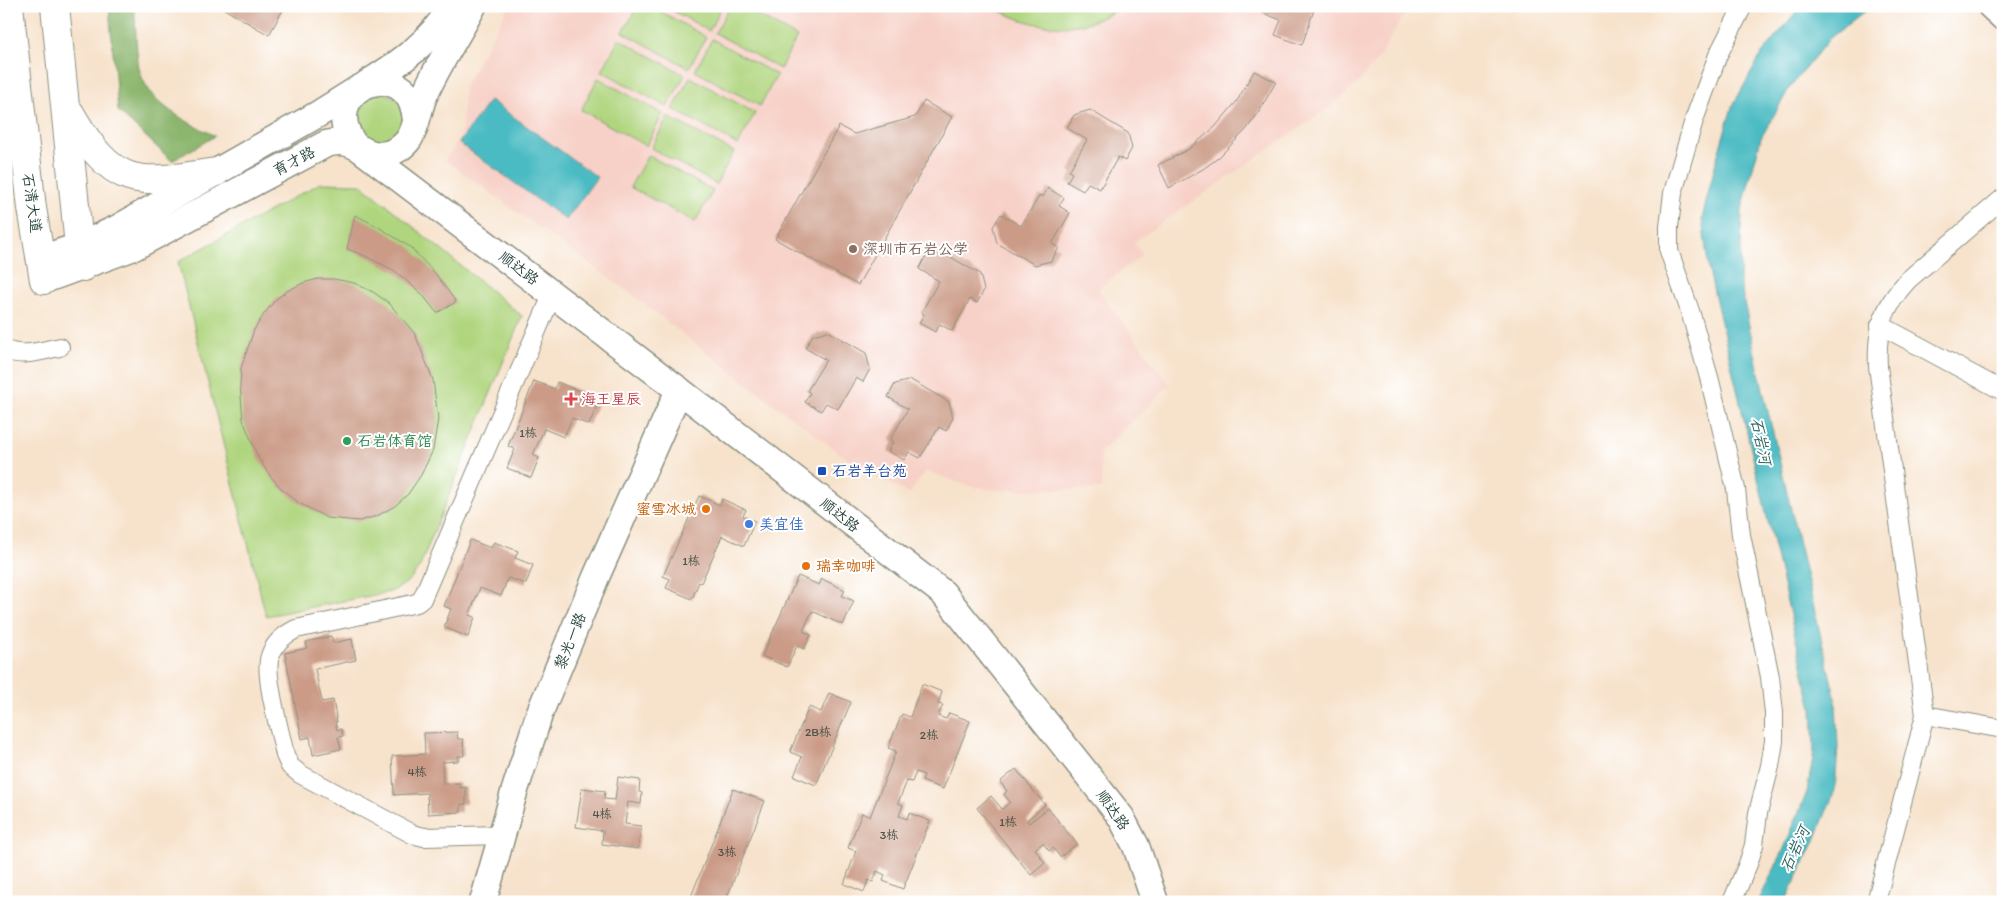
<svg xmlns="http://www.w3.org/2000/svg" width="2009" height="908" viewBox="0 0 2009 908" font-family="Itim,'LXGW WenKai TC',sans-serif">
<rect width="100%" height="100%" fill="#fff"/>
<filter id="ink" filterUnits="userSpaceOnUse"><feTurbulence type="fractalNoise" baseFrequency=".02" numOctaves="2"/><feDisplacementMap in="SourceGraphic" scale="10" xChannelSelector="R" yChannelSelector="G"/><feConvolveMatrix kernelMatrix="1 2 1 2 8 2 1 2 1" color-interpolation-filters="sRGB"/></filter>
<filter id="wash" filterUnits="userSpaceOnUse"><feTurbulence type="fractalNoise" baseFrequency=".0096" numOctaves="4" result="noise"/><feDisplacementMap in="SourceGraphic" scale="20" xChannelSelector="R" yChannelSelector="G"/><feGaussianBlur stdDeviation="1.12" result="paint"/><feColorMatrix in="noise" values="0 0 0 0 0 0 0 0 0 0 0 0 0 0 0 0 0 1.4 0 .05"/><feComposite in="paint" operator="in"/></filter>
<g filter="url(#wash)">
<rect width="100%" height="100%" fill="#f7e2cb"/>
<path fill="#f7d1c7" d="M509 6H1409L1378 59 1360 81 1337 102 1134 242 1142 255 1098 289 1170 385 1100 452 1102 489 996 490 965 485 926 471 909 494 859 467 763 396 622 287 445 160 461 137 464 87Z"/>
<g fill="#b0d57f" stroke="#68895a">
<path d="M638 6H651L706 37 689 68 623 32Z"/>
<path d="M665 6H722L709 31Z"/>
<path d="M730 6H741L797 37 780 69 715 33Z"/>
<path d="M991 6H1122C1080 36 1033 30 991 6Z"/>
<path d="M619 39 685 75 667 107 602 71Z"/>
<path d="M712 39 777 75 760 106 695 71Z"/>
<path d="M690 77 755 113 738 145 673 109Z"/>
<path d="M598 78 663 114 646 146 581 110Z"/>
<path d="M385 93 400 101 405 126 387 143 371 142 358 132 357 108 368 95Z"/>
<path d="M668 117 734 152 716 184 651 148Z"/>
<path d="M648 155 713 191 695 222 630 187Z"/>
<path d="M320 183 361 184 522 316 420 566C412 579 404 586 390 592L266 616 178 262Z"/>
</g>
<path fill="#8cb66e" stroke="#567a51" d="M109 6H134C136 24 136 57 140 72 151 106 186 121 215 136L172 161 118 111Z"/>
<g fill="#4cbbc3" stroke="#367c7c">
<path d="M1801 6H1871L1830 38 1790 87 1761 138 1742 209 1740 283 1759 373 1836 701 1838 747 1835 790 1813 845 1785 902H1758L1783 851 1807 792 1814 751 1812 708 1709 271 1702 219 1716 161 1732 107 1761 55Z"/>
<path d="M490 100 597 177 566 220 459 143Z"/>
</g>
<g id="blocks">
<g fill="#cb9b87">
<path d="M219 6H285L269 35Z"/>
<path d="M1265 6 1315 7 1302 45 1275 35 1281 20 1263 13Z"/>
<path d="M1254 71 1276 82 1257 115 1246 130 1218 158 1203 169 1169 188 1158 165 1189 149 1215 127 1237 101Z"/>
<path d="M924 101 952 117 858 285 775 239 839 126 854 134 915 117Z"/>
<path d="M1090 110 1128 133 1132 148 1125 161 1118 157 1100 189 1088 183 1083 191 1067 182 1072 173 1069 171 1087 140 1067 128 1074 115Z"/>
<path d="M1048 188 1064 198 1059 206 1070 213 1052 244 1059 248 1051 261 1035 265 997 243 993 227 1001 214 1021 226 1040 195 1043 197Z"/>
<path d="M355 215 377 226 410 247 435 273 456 302 437 313 421 293 395 271 363 255 347 249Z"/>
<path d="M942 252 980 274 984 290 977 303 970 299 952 331 940 324 935 332 919 323 924 314 921 313 939 281 919 269 926 256Z"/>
<path d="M318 279H334L354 283 373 292 389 303 415 334 433 380 438 418 433 450 421 475 408 494 395 506 377 516 360 521 327 518 299 503 283 490 270 476 258 457 243 420 240 385 241 368 254 330 264 314 276 299 287 291 303 283Z"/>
<path d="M828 331 866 353 870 369 863 382 856 378 838 409 826 403 821 411 805 402 810 393 807 391 826 360 805 348 813 335Z"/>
<path d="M911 380 949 402 953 418 946 431 939 427 920 458 909 452 904 460 888 451 893 442 890 440 908 409 888 397 895 384Z"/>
<path d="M534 381 555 389 557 382 582 392 579 398 597 405 589 425 572 418 564 437 544 429 533 455 539 458 531 478 507 468 515 449 508 446Z"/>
<path d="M699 496 720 505 722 499 746 510 743 516 755 521 744 546 722 536 701 583 699 582 692 599 666 588 670 579 663 576Z"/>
<path d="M470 540 491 548 494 542 518 551 515 558 533 565 526 584 508 578 501 596 480 588 469 615 475 617 468 637 444 627 451 609 444 606Z"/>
<path d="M798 576 819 585 822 579 845 590 842 596 854 601 843 625 812 611 803 631 811 635 804 649 797 646 787 667 762 656Z"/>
<path d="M331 636 333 643 352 639 356 660 315 669 322 702 333 700 337 722H335L337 730 341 729 343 736 338 737 341 749 313 755 310 737 302 739 285 653 307 648 306 642Z"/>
<path d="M922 684 942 692 938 704 943 705 938 716 946 719 949 713 970 721 943 789 922 781 924 775 916 772 912 782 907 781 898 803 903 805 899 816 907 819 909 813 930 821 903 889 883 881 885 875 877 871 873 882 868 880 864 892 844 884 856 851 848 848 862 813 870 817 896 751 888 748 902 714 910 717Z"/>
<path d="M829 693 851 702 816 785 794 776 802 757 790 752 809 707 821 712Z"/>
<path d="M457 732 458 739H463L464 756H458V761L442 762 443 784 459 783 460 788 466 787V804H461V812L428 814 427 793 394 795 392 756 425 754 424 733Z"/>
<path d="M1016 769 1045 805 1027 820 1029 823 1048 808 1077 844 1060 857 1053 848 1049 851 1043 843 1035 849 1045 863 1031 875 977 808 991 796 1002 809 1010 802 1004 794 1007 791 1000 782Z"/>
<path d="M618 777 640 780 639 792 642 793 641 804 628 802 625 824 641 826 638 849 602 844 603 831 576 827 582 788 605 791 604 799 615 800Z"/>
<path d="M733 789 765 801 725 902H689Z"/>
</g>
</g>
</g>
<g filter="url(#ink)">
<use href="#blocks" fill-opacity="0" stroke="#8b9080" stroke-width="1"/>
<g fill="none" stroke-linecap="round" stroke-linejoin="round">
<g stroke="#8b9080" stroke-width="20">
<g id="street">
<path d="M1880 325 2003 391"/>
<path d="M6 350C23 358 43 350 60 347"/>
<path d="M1925 715 2003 729"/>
<path d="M501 835 424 837 412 834 300 774 290 766 285 755C281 734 263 674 270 656 274 643 284 635 296 629L417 603 422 599 553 293"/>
<path d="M1732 902 1748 864 1754 845 1758 813 1770 766 1774 741V713L1770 677 1741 535 1736 489 1710 381 1690 311 1669 251V227L1673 193 1694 120 1718 55 1743 6"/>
<path d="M1876 902 1925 715 1878 366C1876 330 1883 307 1908 280L2003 198"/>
</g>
</g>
<g stroke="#8b9080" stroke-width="29">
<g id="secondary">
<path d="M1991 6 2003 17"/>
<path d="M368 83C403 61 430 42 452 6"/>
<path d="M353 143C315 86 410 51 416 120"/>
<path d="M363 151 679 390 943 593 1121 817 1136 846 1155 902"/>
<path d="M40 259 79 246 116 229 320 113 358 89"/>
<path d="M44 280 134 247 326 144C357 135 361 159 387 154 395 152 404 146 409 139 417 127 418 110 424 96 436 67 458 35 473 6"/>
<path d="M483 902 513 796 540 712 596 577 679 390"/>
</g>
</g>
<g stroke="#8b9080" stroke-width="30">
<g id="primary">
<path d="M9 6 32 208 44 280"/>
<path d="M55 6 79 246 83 267"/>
<path d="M70 113C114 189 135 185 216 172"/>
</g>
</g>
<use href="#street" stroke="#fff" stroke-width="18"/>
<use href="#secondary" stroke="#fff" stroke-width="26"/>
<use href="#primary" stroke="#fff" stroke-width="28"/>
</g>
</g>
<circle fill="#8d6e63" stroke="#fff" stroke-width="2" cx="853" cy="249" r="5"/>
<path fill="#e0444e" stroke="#fff" stroke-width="2" d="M568.5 391.5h5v5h5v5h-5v5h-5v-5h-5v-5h5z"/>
<circle fill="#2e9e5b" stroke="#fff" stroke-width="2" cx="347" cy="441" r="5"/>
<rect fill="#1a4fb4" stroke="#fff" stroke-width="2" x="817" y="466" width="10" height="10" rx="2.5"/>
<g fill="#e8710a" stroke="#fff" stroke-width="2">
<circle cx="706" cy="509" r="5"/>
<circle cx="806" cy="566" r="5"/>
</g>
<circle fill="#3f7fe0" stroke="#fff" stroke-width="2" cx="749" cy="524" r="5"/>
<g text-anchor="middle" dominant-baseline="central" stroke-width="4" stroke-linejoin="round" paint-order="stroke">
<g font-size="12" fill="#4a5449">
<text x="528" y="433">1栋</text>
<text x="691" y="561">1栋</text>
<text x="818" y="732">2B栋</text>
<text x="929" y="735">2栋</text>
<text x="417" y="772">4栋</text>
<text x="602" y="814">4栋</text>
<text x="1008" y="822">1栋</text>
<text x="889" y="835">3栋</text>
<text x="727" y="852">3栋</text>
</g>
<g font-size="15" fill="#1f3d34" stroke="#fff">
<text transform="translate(294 161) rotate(-28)">育才路</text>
<text transform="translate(32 203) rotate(82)">石清大道</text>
<text transform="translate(519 268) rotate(37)">顺达路</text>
<text transform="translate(840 515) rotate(38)">顺达路</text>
<text transform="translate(570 641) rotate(-68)">黎光一路</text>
<text transform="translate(1113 810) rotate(55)">顺达路</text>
</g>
<g font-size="15" fill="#785e54" stroke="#fff" text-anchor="start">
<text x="863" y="249">深圳市石岩公学</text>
</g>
<g font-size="15" fill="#be3a42" stroke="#fff" text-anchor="start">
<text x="581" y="399">海王星辰</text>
</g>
<g font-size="15" fill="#27864d" stroke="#fff" text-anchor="start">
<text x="357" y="441">石岩体育馆</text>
</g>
<g font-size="15" fill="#164399" stroke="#fff" text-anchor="start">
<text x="832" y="471">石岩羊台苑</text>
</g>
<g font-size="15" fill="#c56008" stroke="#fff" text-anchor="end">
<text x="696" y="509">蜜雪冰城</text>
<text x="816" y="566" text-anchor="start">瑞幸咖啡</text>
</g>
<g font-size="15" fill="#366cbe" stroke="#fff" text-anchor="start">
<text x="759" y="524">美宜佳</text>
</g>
<g font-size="16" font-style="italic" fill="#2c635f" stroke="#fff">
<text transform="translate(1761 441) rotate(78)">石岩河</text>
<text transform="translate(1795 849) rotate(-65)">石岩河</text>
</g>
</g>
<rect width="2009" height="908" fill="none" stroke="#fff" stroke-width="25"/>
</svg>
